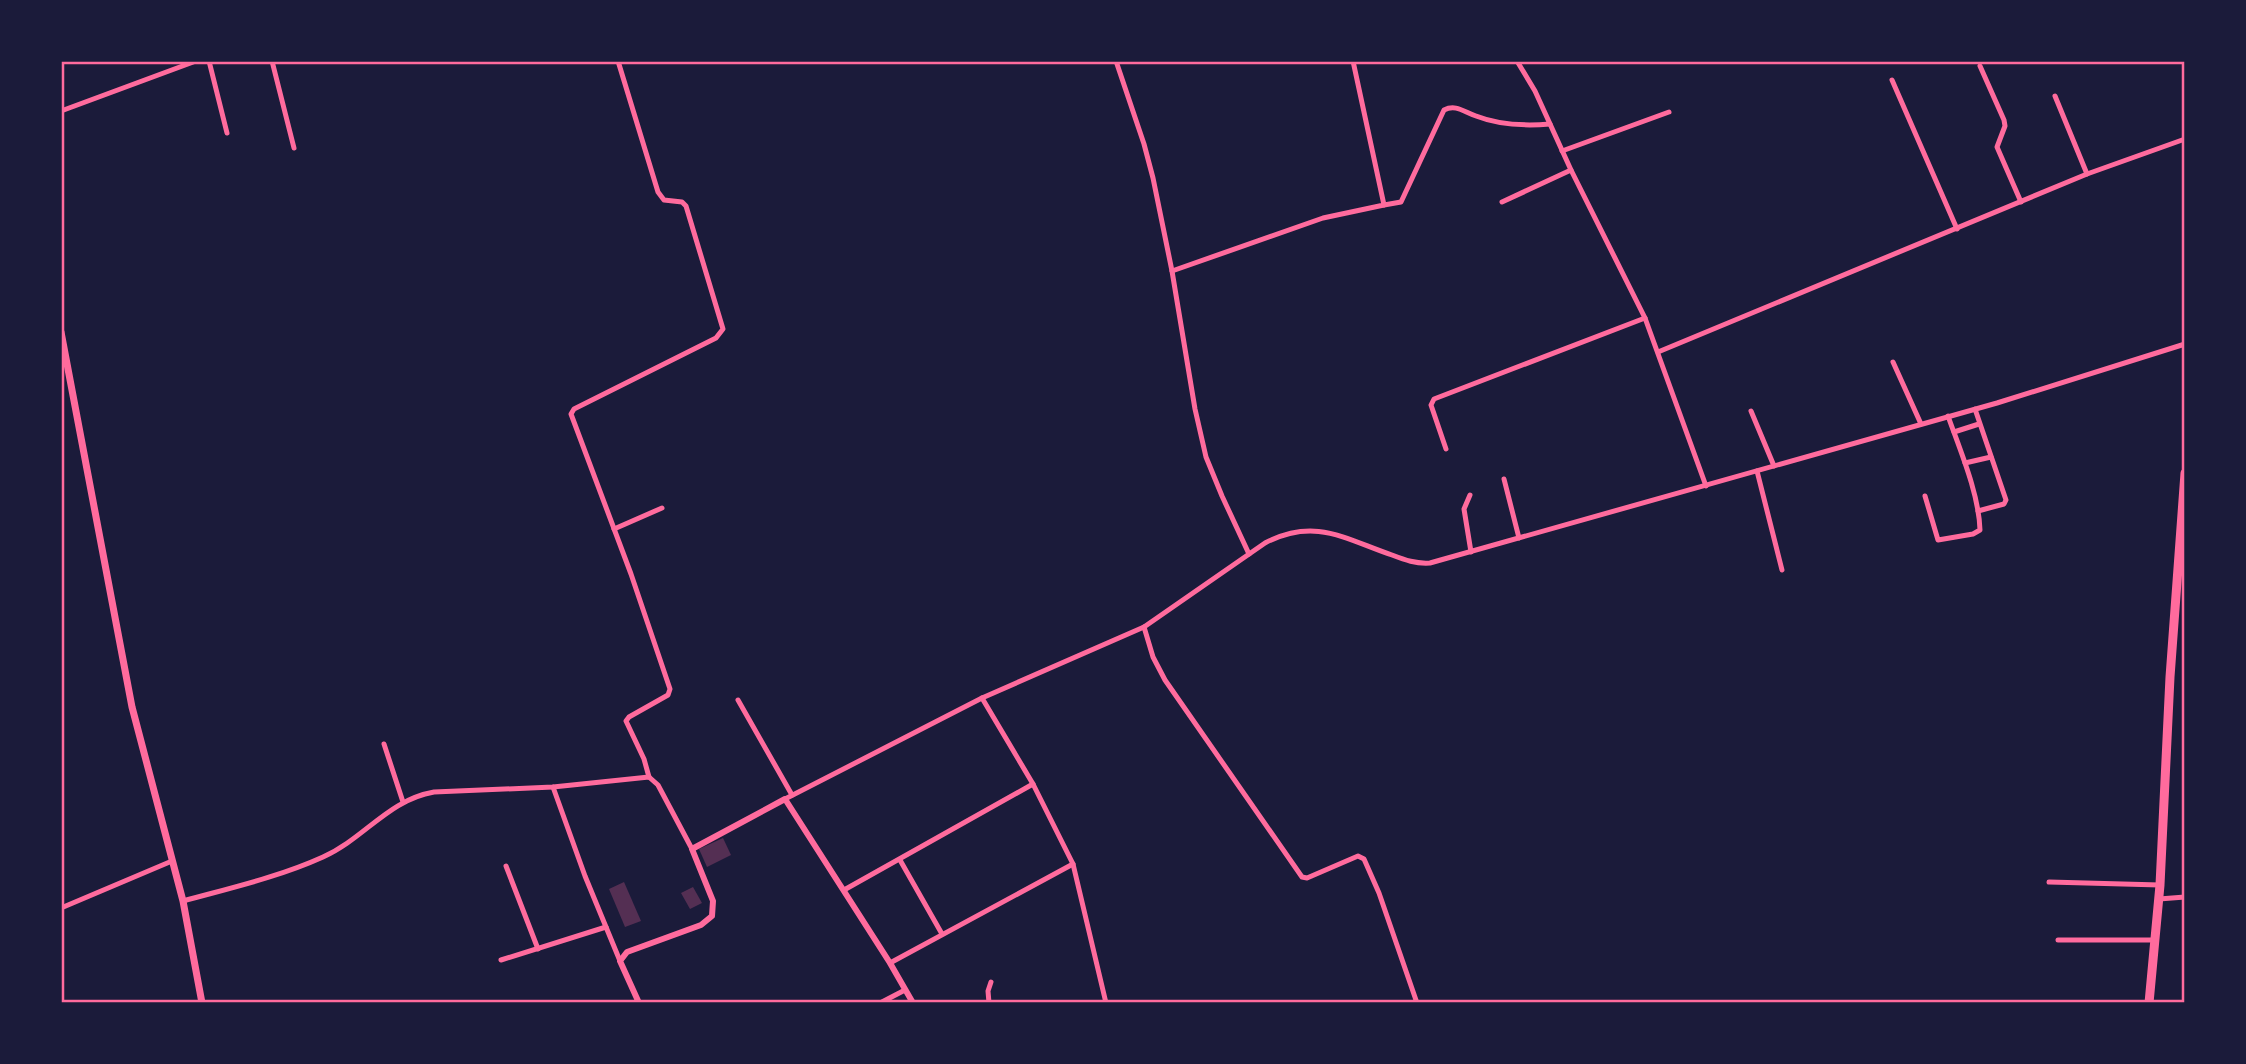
<svg xmlns="http://www.w3.org/2000/svg" width="2246" height="1064" viewBox="0 0 2246 1064" font-family="'Exo 2',sans-serif">
<rect width="100%" height="100%" fill="#1b1b3a"/>
<g fill="#542f53">
<path d="M723 838 731 855 707 867 699 849Z"/>
<path d="M624 882 641 921 625 927 609 889Z"/>
<path d="M693 887 702 903 690 909 681 893Z"/>
</g>
<g fill="none" stroke-linecap="round" stroke-linejoin="round">
<g stroke="#ff6b9d" stroke-width="5">
<path d="M209 61 227 133"/>
<path d="M272 61 294 148"/>
<path d="M618 61 658 192 664 200 682 202 686 206 723 329 716 338 574 409 571 414 631 574 670 689 668 695 629 717 626 721 644 759 649 777"/>
<path d="M1116 61 1144 144 1153 178 1172 271 1195 409 1206 457 1222 496 1249 554"/>
<path d="M1517 61 1535 91 1571 170 1645 318 1706 486"/>
<path d="M1980 66 2004 120 2005 126 1997 147 2021 202"/>
<path d="M1892 80 1957 229"/>
<path d="M2055 96 2087 174"/>
<path d="M61 111 196 61"/>
<path d="M1562 151 1669 112"/>
<path d="M1502 202 1571 170"/>
<path d="M1384 205 1401 202 1444 110C1456 104 1464 112 1476 116 1499 125 1526 126 1550 124"/>
<path d="M1172 271 1323 218 1384 205 1353 61"/>
<path d="M1658 352 2087 174 2185 139"/>
<path d="M1893 362 1921 424"/>
<path d="M1975 409 2006 500 2004 504 1978 511"/>
<path d="M1751 411 1774 466"/>
<path d="M1954 432 1979 424"/>
<path d="M1446 449 1431 405 1434 399 1645 318"/>
<path d="M1965 463 1991 457"/>
<path d="M1757 471 1782 570"/>
<path d="M1504 479 1519 538"/>
<path d="M1470 495 1464 509 1471 552"/>
<path d="M1925 496 1938 540 1973 534 1980 530C1979 494 1960 450 1948 416"/>
<path d="M614 529 662 508"/>
<path d="M1144 627 1153 657 1165 680 1302 877 1307 878 1358 856 1364 859 1379 893 1417 1003"/>
<path d="M982 698 1033 784 1073 864 1106 1003"/>
<path d="M738 700 792 795"/>
<path d="M384 744 403 802"/>
<path d="M553 787 585 876 620 961"/>
<path d="M785 799 982 698 1144 627 1265 543C1315 517 1345 539 1392 555 1405 560 1416 564 1430 563L1997 403 2185 344"/>
<path d="M900 860 942 934"/>
<path d="M506 866 538 949"/>
<path d="M2049 882 2160 885"/>
<path d="M844 890 1033 784"/>
<path d="M2159 899 2185 897"/>
<path d="M183 901C230 888 279 877 323 857 365 838 388 800 434 792L553 787 649 777 658 785 692 849"/>
<path d="M61 908 172 861"/>
<path d="M2058 940H2154"/>
<path d="M501 960 606 927"/>
<path d="M890 963 1073 864"/>
<path d="M880 1003 905 990"/>
<path d="M989 1003 988 991 991 982"/>
</g>
<path stroke="#ff6b9d" stroke-width="6" d="M639 1003 620 961 627 952 701 925 712 916 713 901 692 849 785 799 890 963 913 1003"/>
<path stroke="#ff6b9d" stroke-width="7" d="M61 332 132 707 183 901 202 1003"/>
<path stroke="#ff6b9d" stroke-width="9" d="M2149 1003 2160 885 2170 677 2185 473"/>
</g>
<rect width="2246" height="1064" fill="none" stroke="#1b1b3a" stroke-width="126"/>
<rect x="63" y="63" width="2120" height="938" fill="none" stroke="#ff6b9d" stroke-width="2.5"/>
</svg>
